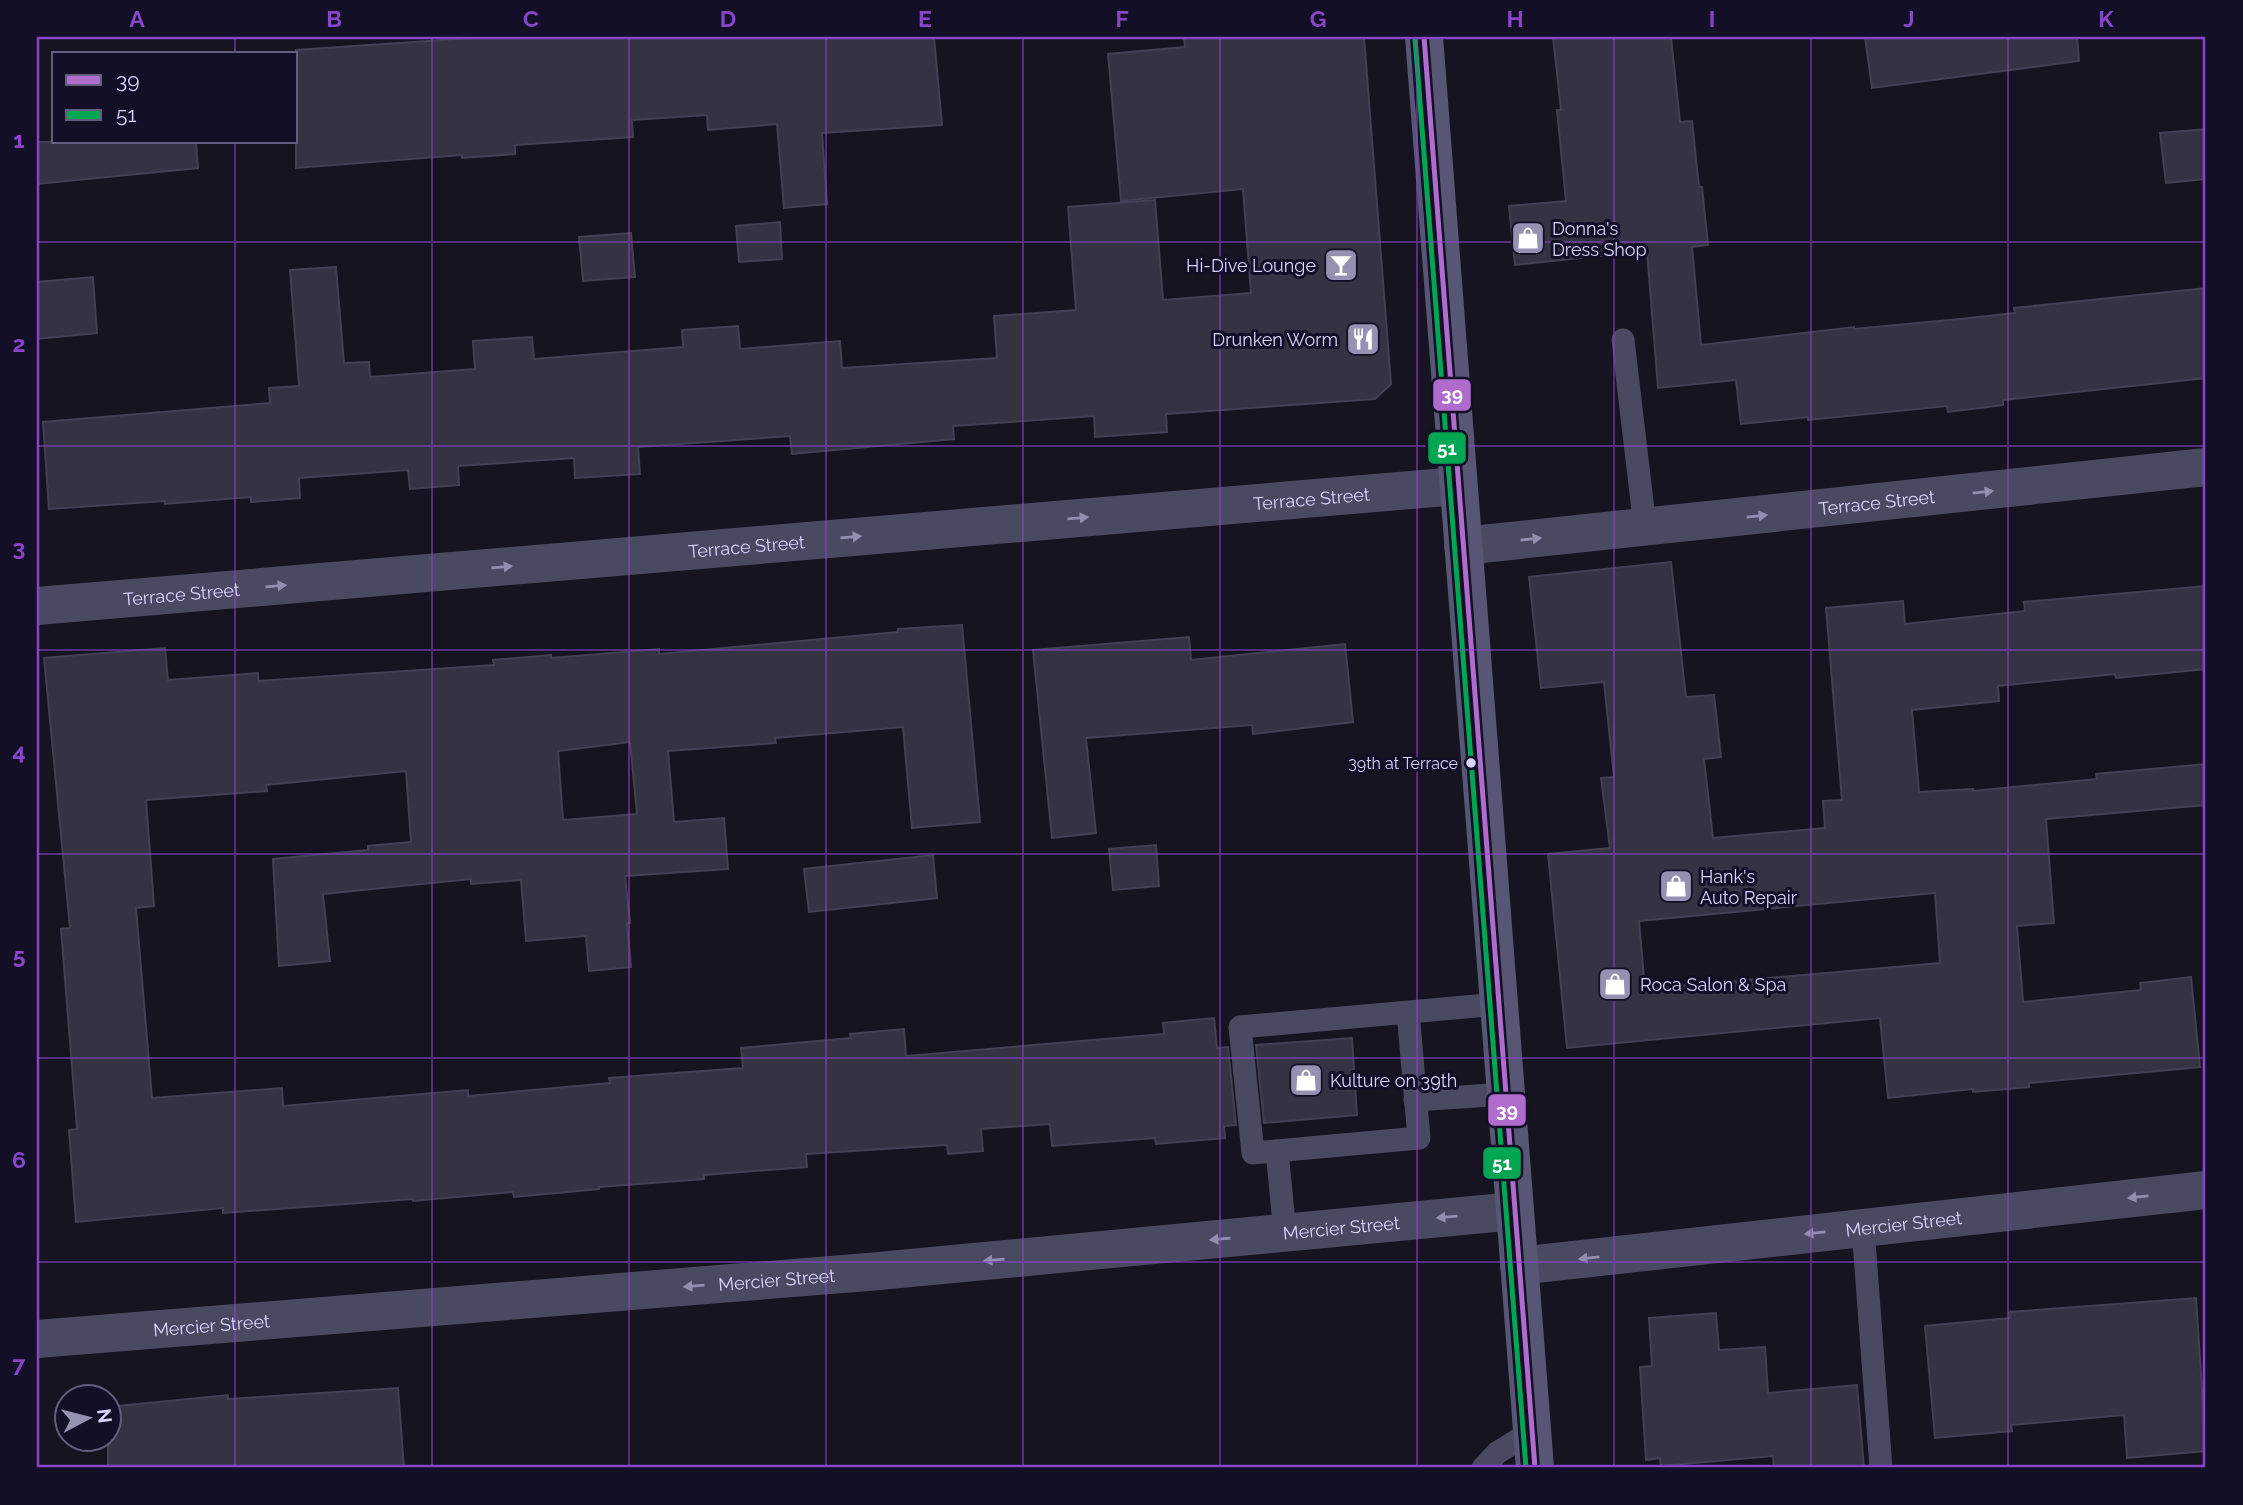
<svg xmlns="http://www.w3.org/2000/svg" width="2243" height="1505" viewBox="0 0 2243 1505" font-family="Raleway,sans-serif">
<rect width="100%" height="100%" fill="#161421"/>
<g fill="#343243" stroke="#433f54" stroke-width="2" fill-rule="evenodd">
<path d="M487 37H934L942 125 822 133 827 204 784 208 777 124 708 130 707 115 632 120 633 137 515 145V154L462 158V155L296 168V50Z"/>
<path d="M1184 37H1364L1391 384 1375 399 1166 414 1167 432 1095 437 1094 416 953 426 954 439 792 454 790 436 638 447 640 474 575 478 574 458 458 466 459 485 410 489 408 470 299 478 300 498 251 502V497L165 504V501L49 509 43 422 270 403 269 388 299 386 290 270 336 267 344 363 369 362 370 377 475 369 473 341 532 337 534 359 683 347 682 330 738 326 740 349 840 341 842 368 997 358 994 316 1076 310 1068 207 1155 200 1163 300 1251 293 1243 189 1121 201 1108 54 1185 47Z"/>
<path d="M1553 37H1671L1680 122 1692 121 1699 187H1702L1708 245 1692 247 1701 345 1854 327V329L1960 319 2015 313 2014 308 2206 288V378L2003 400V405L1948 412 1947 406 1808 420V417L1741 424 1736 380 1658 388 1647 251 1515 265 1509 206 1566 201 1557 110H1561Z"/>
<path d="M1865 37H2077L2079 61 1872 88Z"/>
<path d="M2206 129V179L2166 183 2160 133Z"/>
<path d="M37 142H196L198 168 37 184Z"/>
<path d="M780 222 782 259 739 262 736 226Z"/>
<path d="M631 233 635 277 583 281 579 237Z"/>
<path d="M93 277 97 333 37 339V282Z"/>
<path d="M1671 562 1686 697 1714 695 1721 757 1704 759 1713 838 1825 828 1823 801 1842 800 1826 608 1903 601 1905 624 2025 611 2024 602 2206 586V669L2116 678 2115 674 1998 686 1999 701 1912 710 1919 792 1973 789V791L2097 779 2096 774 2206 764V805L2046 819 2054 923 2017 926 2023 1002 2141 990 2140 983 2191 977 2200 1067 2029 1083V1087L1973 1092V1089L1888 1098 1880 1018 1567 1048 1548 854 1610 848 1601 778 1614 777 1604 682 1541 688 1529 577ZM1935 893 1940 963 1645 989 1639 921Z"/>
<path d="M962 625 980 822 912 828 903 727 775 738 776 743 668 751 674 822 724 818 728 869 625 876 630 923H627L631 967 589 971 586 936 526 941 521 880 471 884V879L323 894 330 961 279 966 273 859 368 850V846L411 842 406 771 266 785 267 791 146 800 154 906 136 908 152 1098 282 1088 283 1106 468 1090V1096L610 1083 609 1078 743 1068 741 1048 851 1038 850 1034 904 1029 906 1056 1164 1034 1163 1023 1214 1018 1217 1048 1228 1047 1236 1125 1224 1126 1225 1138 1156 1144 1155 1138 1052 1146 1050 1124 981 1129 983 1151 948 1154 947 1145 806 1154 807 1167 704 1175V1179L599 1187V1189L514 1197 513 1192 413 1201V1199L223 1213V1208L76 1222 69 1130 77 1129 61 929 70 928 44 658 165 648 168 680 258 673V681L494 665 493 660 551 655V658L659 649V654L898 632V629ZM630 742 637 814 563 820 558 751Z"/>
<path d="M1189 637 1191 660 1345 644 1353 722 1253 734 1252 725 1086 738 1096 833 1052 838 1033 650Z"/>
<path d="M1156 845 1159 886 1113 890 1109 849Z"/>
<path d="M933 855 937 898 809 912 804 869Z"/>
<path d="M1352 1038 1357 1115 1264 1123 1256 1045Z"/>
<path d="M2196 1298 2206 1451 2127 1458 2124 1415 2011 1425 2012 1431 1935 1438 1925 1326 2010 1318 2009 1312Z"/>
<path d="M1716 1313 1719 1350 1765 1347 1768 1393 1857 1385 1864 1468H1774L1773 1456 1661 1466 1660 1458 1646 1460 1640 1367 1652 1366 1649 1318Z"/>
<path d="M398 1388 404 1468H108V1407L228 1395V1399Z"/>
</g>
<g fill="none" stroke-linecap="round" stroke-linejoin="round">
<g stroke="#4a4962" stroke-width="23">
<path d="M1623 340 1645 527"/>
<path d="M1408 1012 1419 1138 1253 1153 1240 1027 1499 1004"/>
<path d="M1415 1100 1506 1094"/>
<path d="M1277 1151 1285 1233"/>
<path d="M1863 1228 1881 1468"/>
<path d="M1483 1468 1497 1453 1532 1431"/>
</g>
<g stroke="#4a4962" stroke-width="38">
<path id="s1" d="M1463 546 2206 467"/>
<path id="s2" d="M37 606 1458 486"/>
<path id="s3" d="M1519 1266 2206 1190"/>
<path id="s4" d="M37 1339 868 1272 1515 1211"/>
</g>
<path stroke="#575674" stroke-width="38" d="M1424 37 1535 1468"/>
<g stroke="#130f26" stroke-width="10">
<path id="bus-1" d="M1424 37 1535 1468"/>
</g>
<g stroke="#130f26" stroke-width="10">
<path id="bus-2" d="M1415 38 1526 1468"/>
</g>
<use href="#bus-1" stroke="#b06ccc" stroke-width="5"/>
<use href="#bus-2" stroke="#00a651" stroke-width="5"/>
</g>
<defs><path id="oneway-solid" d="M-6-.8H1V-3.2L6.5 0L1 3.2V.8H-6Z" transform="scale(1.75)"/></defs>
<g fill="#928eb0">
<use href="#oneway-solid" transform="translate(1983 492) rotate(-6)"/>
<use href="#oneway-solid" transform="translate(1757 516) rotate(-6)"/>
<use href="#oneway-solid" transform="translate(1078 518) rotate(-5)"/>
<use href="#oneway-solid" transform="translate(851 537) rotate(-5)"/>
<use href="#oneway-solid" transform="translate(1531 539) rotate(-6)"/>
<use href="#oneway-solid" transform="translate(502 567) rotate(-5)"/>
<use href="#oneway-solid" transform="translate(276 586) rotate(-5)"/>
<use href="#oneway-solid" transform="translate(2138 1197) rotate(174)"/>
<use href="#oneway-solid" transform="translate(1447 1217) rotate(175)"/>
<use href="#oneway-solid" transform="translate(1815 1233) rotate(174)"/>
<use href="#oneway-solid" transform="translate(1220 1239) rotate(175)"/>
<use href="#oneway-solid" transform="translate(1589 1258) rotate(174)"/>
<use href="#oneway-solid" transform="translate(994 1260) rotate(175)"/>
<use href="#oneway-solid" transform="translate(694 1286) rotate(175)"/>
</g>
<path fill="none" stroke="#8945c9" stroke-width="2" stroke-opacity="0.55" d="M235 37V54M432 37V1468M629 37V1468M826 37V1468M1023 37V1468M1220 37V1468M1417 37V1468M1614 37V1468M1811 37V1468M2008 37V1468M235 142V1468M37 242H2206M37 446H2206M37 650H2206M37 854H2206M37 1058H2206M37 1262H2206"/>
<defs>
<g id="shop-square" transform="scale(1.75)"><rect x="-9" y="-9" width="18" height="18" rx="4" fill="#9591b1" stroke="#130f26"/><path d="M-5-2.5h2.3a2.7 3.5 0 0 1 5.4 0H5L5.5 6h-11ZM-1.5-2.5h3a1.5 2.3 0 0 0-3 0Z" fill="#fff"/></g>
<g id="bar-square" transform="scale(1.75)"><rect x="-9" y="-9" width="18" height="18" rx="4" fill="#9591b1" stroke="#130f26"/><path d="M-6-5H6L.8 .8V4.5H3.5V6h-7V4.5H-.8V.8Z" fill="#fff"/></g>
<g id="restaurant-square" transform="scale(1.75)"><rect x="-9" y="-9" width="18" height="18" rx="4" fill="#9591b1" stroke="#130f26"/><path d="M-5-6h1v4h1v-4h1v4h1v-4h1v5L-1.5 .5V6h-2V.5L-5-1ZM5-6V6H3V1.5H1.5Q1.5-4 5-6Z" fill="#fff"/></g>
</defs>
<g fill-rule="evenodd">
<use href="#shop-square" x="1528" y="238"/>
<use href="#bar-square" x="1341" y="265"/>
<use href="#restaurant-square" x="1363" y="339"/>
<use href="#shop-square" x="1676" y="886"/>
<use href="#shop-square" x="1615" y="984"/>
<use href="#shop-square" x="1306" y="1080"/>
</g>
<circle fill="#d9d4ff" stroke="#130f26" stroke-width="2.5" cx="1471" cy="763" r="6"/>
<g text-anchor="middle" dominant-baseline="central" stroke-width="6" stroke-linejoin="round" paint-order="stroke">
<g font-size="16" fill="#d9d4ff" stroke="#130f26" text-anchor="end">
<text x="1458" y="763">39th at Terrace</text>
</g>
<g font-size="18" fill="#d9d4ff" stroke="#130f26" text-anchor="start">
<text x="1552" y="228">Donna's<tspan x="1552" dy="21">Dress Shop</tspan></text>
<text x="1316" y="265" text-anchor="end">Hi-Dive Lounge</text>
<text x="1338" y="339" text-anchor="end">Drunken Worm</text>
<text x="1700" y="876">Hank's<tspan x="1700" dy="21">Auto Repair</tspan></text>
<text x="1640" y="984">Roca Salon &amp; Spa</text>
<text x="1330" y="1080">Kulture on 39th</text>
</g>
<g font-size="18" fill="#d9d4ff" stroke="#130f26">
<text stroke="none"><textPath href="#s2" startOffset="1279">Terrace Street</textPath></text>
<text stroke="none"><textPath href="#s1" startOffset="416">Terrace Street</textPath></text>
<text stroke="none"><textPath href="#s2" startOffset="712">Terrace Street</textPath></text>
<text stroke="none"><textPath href="#s2" startOffset="145">Terrace Street</textPath></text>
<text stroke="none"><textPath href="#s3" startOffset="387">Mercier Street</textPath></text>
<text stroke="none"><textPath href="#s4" startOffset="1309">Mercier Street</textPath></text>
<text stroke="none"><textPath href="#s4" startOffset="742">Mercier Street</textPath></text>
<text stroke="none"><textPath href="#s4" startOffset="175">Mercier Street</textPath></text>
</g>
</g>
<g stroke="#130f26" stroke-width="2.5">
<rect x="1432" y="378" width="40" height="34" rx="7" fill="#b06ccc"/>
<rect x="1427" y="431" width="40" height="34" rx="7" fill="#00a651"/>
<rect x="1487" y="1093" width="40" height="34" rx="7" fill="#b06ccc"/>
<rect x="1482" y="1146" width="40" height="34" rx="7" fill="#00a651"/>
</g>
<g font-size="19" text-anchor="middle" font-weight="bold" fill="#fff">
<text x="1452" y="401">39</text>
<text x="1447" y="455">51</text>
<text x="1507" y="1117">39</text>
<text x="1502" y="1170">51</text>
</g>
<rect width="2243" height="1505" fill="none" stroke="#130f26" stroke-width="77"/>
<rect x="52" y="52" width="245" height="91" fill="#130f26" stroke="#625e7d" stroke-width="2"/>
<rect x="66" y="75" width="35" height="10" fill="#b06ccc" stroke="#625e7d" stroke-width="2"/>
<text x="116" y="88" font-size="21" fill="#d9d4ff">39</text>
<rect x="66" y="110" width="35" height="10" fill="#00a651" stroke="#625e7d" stroke-width="2"/>
<text x="116" y="122" font-size="21" fill="#d9d4ff">51</text>
<g transform="translate(88 1418) rotate(83)"><circle r="33" fill="#130f26" stroke="#625e7d" stroke-width="2"/>
<path d="M0-5L12 26L0 18L-12 26Z" fill="#9591b1"/>
<text y="-10" font-size="19" font-weight="bold" text-anchor="middle" fill="#d9d4ff">N</text>
</g>
<rect x="38" y="38" width="2166" height="1428" fill="none" stroke="#8945c9" stroke-width="2.5"/>
<g font-size="23" text-anchor="middle" font-weight="bold" fill="#8945c9">
<text x="137" y="27">A</text>
<text x="334" y="27">B</text>
<text x="531" y="27">C</text>
<text x="728" y="27">D</text>
<text x="925" y="27">E</text>
<text x="1122" y="27">F</text>
<text x="1318" y="27">G</text>
<text x="1515" y="27">H</text>
<text x="1712" y="27">I</text>
<text x="1909" y="27">J</text>
<text x="2106" y="27">K</text>
<text x="19" y="148">1</text>
<text x="19" y="352">2</text>
<text x="19" y="556">3</text>
<text x="19" y="760">4</text>
<text x="19" y="964">5</text>
<text x="19" y="1168">6</text>
<text x="19" y="1372">7</text>
</g>
</svg>
